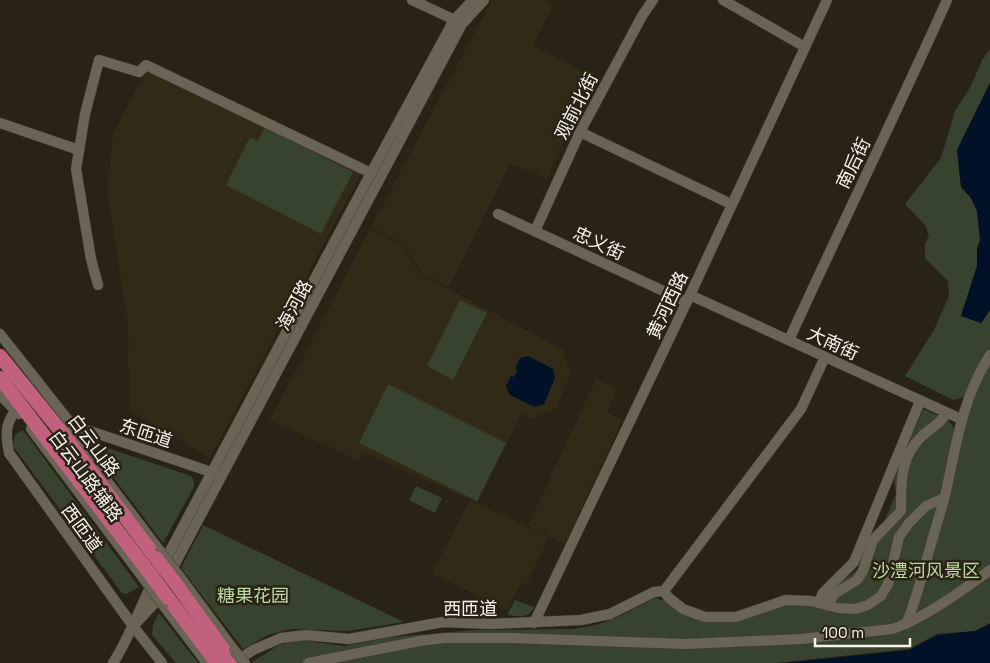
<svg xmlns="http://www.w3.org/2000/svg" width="990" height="663" viewBox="0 0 990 663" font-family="'Space Grotesk','Noto Sans SC',sans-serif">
<rect width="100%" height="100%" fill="#282316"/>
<g fill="#312a16">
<path d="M492 0H542L553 5 533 46 592 76 547 179 510 164 449 287 423 274 402 244 371 227Z"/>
<path d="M147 69 362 172 210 458 129 410 128 323 107 192 113 134Z"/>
<path d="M370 229 401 245 422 275 563 350 571 375 555 409 532 419 521 414 478 503 364 453 359 461 270 420Z"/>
<path d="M596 379 617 389 607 412 622 420 565 544 528 526Z"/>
<path d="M470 500 549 537 526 586 521 583 507 610 432 573Z"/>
</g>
<g fill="#38432f">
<path d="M990 49V83L957 150 961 187 971 198 977 211 980 240 977 249V266L961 316 981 323 990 310V623L975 631 937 634 909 649 775 663H251L279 645 300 640 345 646 390 637 475 630 573 629 596 625 618 617 655 598 665 601 704 621 768 611 788 605H810L857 570 869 537 884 522 896 494 894 478 923 409 947 419 954 428 964 397 953 400 905 376 934 330 949 296 948 281 925 258V244L929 235 925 225 905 204 941 158 955 111 970 88 982 60Z"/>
<path d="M265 127 353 172 321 234 226 185 250 137 258 141Z"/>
<path d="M460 300 487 313 453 380 427 366Z"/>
<path d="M388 384 506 443 477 501 359 443Z"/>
<path d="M23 430 139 587 127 594 122 593 13 446 15 435Z"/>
<path d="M86 441 191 476 194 482V487L163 543Z"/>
<path d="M416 486 442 498 435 513 409 500Z"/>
<path d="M203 525 404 622 348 631 291 629 268 635 243 649 181 568Z"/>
<path d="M515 600 534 607C529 619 518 616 507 615Z"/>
<path d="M159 613 198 663H176L152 635 153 625Z"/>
</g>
<g fill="#001128">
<path d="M990 83V310L981 323 961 316 977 266V249L980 240 977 211 971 198 961 187 957 150Z"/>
<path d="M528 356 553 369 555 378 544 404 535 407 510 395 506 386 511 376 514 377 518 370 515 368 520 358Z"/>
<path d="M990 624V663H785L910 650 937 635 975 631Z"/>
</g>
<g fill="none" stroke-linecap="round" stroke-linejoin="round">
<g stroke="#443f35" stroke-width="11">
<g id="minor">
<path d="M412 0 459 22"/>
<path d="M723 0 805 47"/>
<path d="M0 123 79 150"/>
<path d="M580 132 731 204"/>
<path d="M498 214 687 302"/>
<path d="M535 231 580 132 642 16 653 0"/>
<path d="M98 285 91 259 76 169 85 114 99 60 139 72 146 65 371 173"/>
<path d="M690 295 961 419"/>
<path d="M0 334 72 425 78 443 160 551"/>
<path d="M789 340C841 226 896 114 947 0"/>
<path d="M0 395 19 414"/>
<path d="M21 405C5 420 5 433 9 453L133 626 162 663"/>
<path d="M67 427 72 425 217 474"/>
<path d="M31 429 144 579"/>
<path d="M162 566 371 173 454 20 473 0"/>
<path d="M180 577 234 650"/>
<path d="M664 591 668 597 683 609 705 617H736L786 600 811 601 838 608 856 609 868 605 881 596 888 584 899 537 909 523 926 506 944 498"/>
<path d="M818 603 823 593 854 562 920 401"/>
<path d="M163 605 207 663"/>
<path d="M828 605 834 594 857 580 863 571 873 540 901 511C901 483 900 458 921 437 930 428 941 424 946 413"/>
<path d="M137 622 153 605 462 24 484 0"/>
<path d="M534 623 690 295 827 0"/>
<path d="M906 624C916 601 922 576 929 551 934 533 940 514 945 496 956 447 962 398 990 355"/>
<path d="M235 662 253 650 281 638 306 635 349 639 443 622 490 624 581 620 610 614 654 592 664 591 801 409 825 357"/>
<path d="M113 663C130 637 139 608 154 580"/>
<path d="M308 663 420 641 445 638H511L686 644 801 639 892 629C923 619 963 590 990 570"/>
</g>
</g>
<g stroke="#443f35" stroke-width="15">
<g id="highway">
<path d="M0 356 59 429 156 558"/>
<path d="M0 378 148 571"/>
<path d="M176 584 233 663"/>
<path d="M168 598 217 663"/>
</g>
</g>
<use href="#minor" stroke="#696455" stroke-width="10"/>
<use href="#highway" stroke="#c1617d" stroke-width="14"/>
<g stroke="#443f35" stroke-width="11" stroke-linecap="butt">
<g id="minor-bridge">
<path d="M160 551 180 577"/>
<path d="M144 579 163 605"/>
<path d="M234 650 245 663"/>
</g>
</g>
<g stroke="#443f35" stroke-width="15" stroke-linecap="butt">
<g id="highway-bridge">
<path d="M156 558 176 584"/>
<path d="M148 571 168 598"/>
</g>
</g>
<use href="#minor-bridge" stroke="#696455" stroke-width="10"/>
<use href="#highway-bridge" stroke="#c1617d" stroke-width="14"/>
</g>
<g text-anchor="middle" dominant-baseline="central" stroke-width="5" stroke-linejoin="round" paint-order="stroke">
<g font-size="18" fill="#f8f4ec" stroke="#282316">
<text transform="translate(576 106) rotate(-63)">观前北街</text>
<text transform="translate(853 163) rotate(-64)">南后街</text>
<text transform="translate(599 243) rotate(25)">忠义街</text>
<text transform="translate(294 305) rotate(-62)">海河路</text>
<text transform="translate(667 305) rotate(-65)">黄河西路</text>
<text transform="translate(833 343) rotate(25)">大南街</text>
<text transform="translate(146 433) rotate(18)">东匝道</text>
<text transform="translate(94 445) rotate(53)">白云山路</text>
<text transform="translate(86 476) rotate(53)">白云山路辅路</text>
<text transform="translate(82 528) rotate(54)">西匝道</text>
<text x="470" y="608">西匝道</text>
</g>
<g font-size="18" fill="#bbdca1" stroke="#282316">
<text x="926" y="570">沙澧河风景区</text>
<text x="253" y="595">糖果花园</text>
</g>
</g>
<path d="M815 638v8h95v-8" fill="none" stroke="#f8f4ec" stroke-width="2.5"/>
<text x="822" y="638" font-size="15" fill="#f8f4ec" stroke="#282316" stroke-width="4" paint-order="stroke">100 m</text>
</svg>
